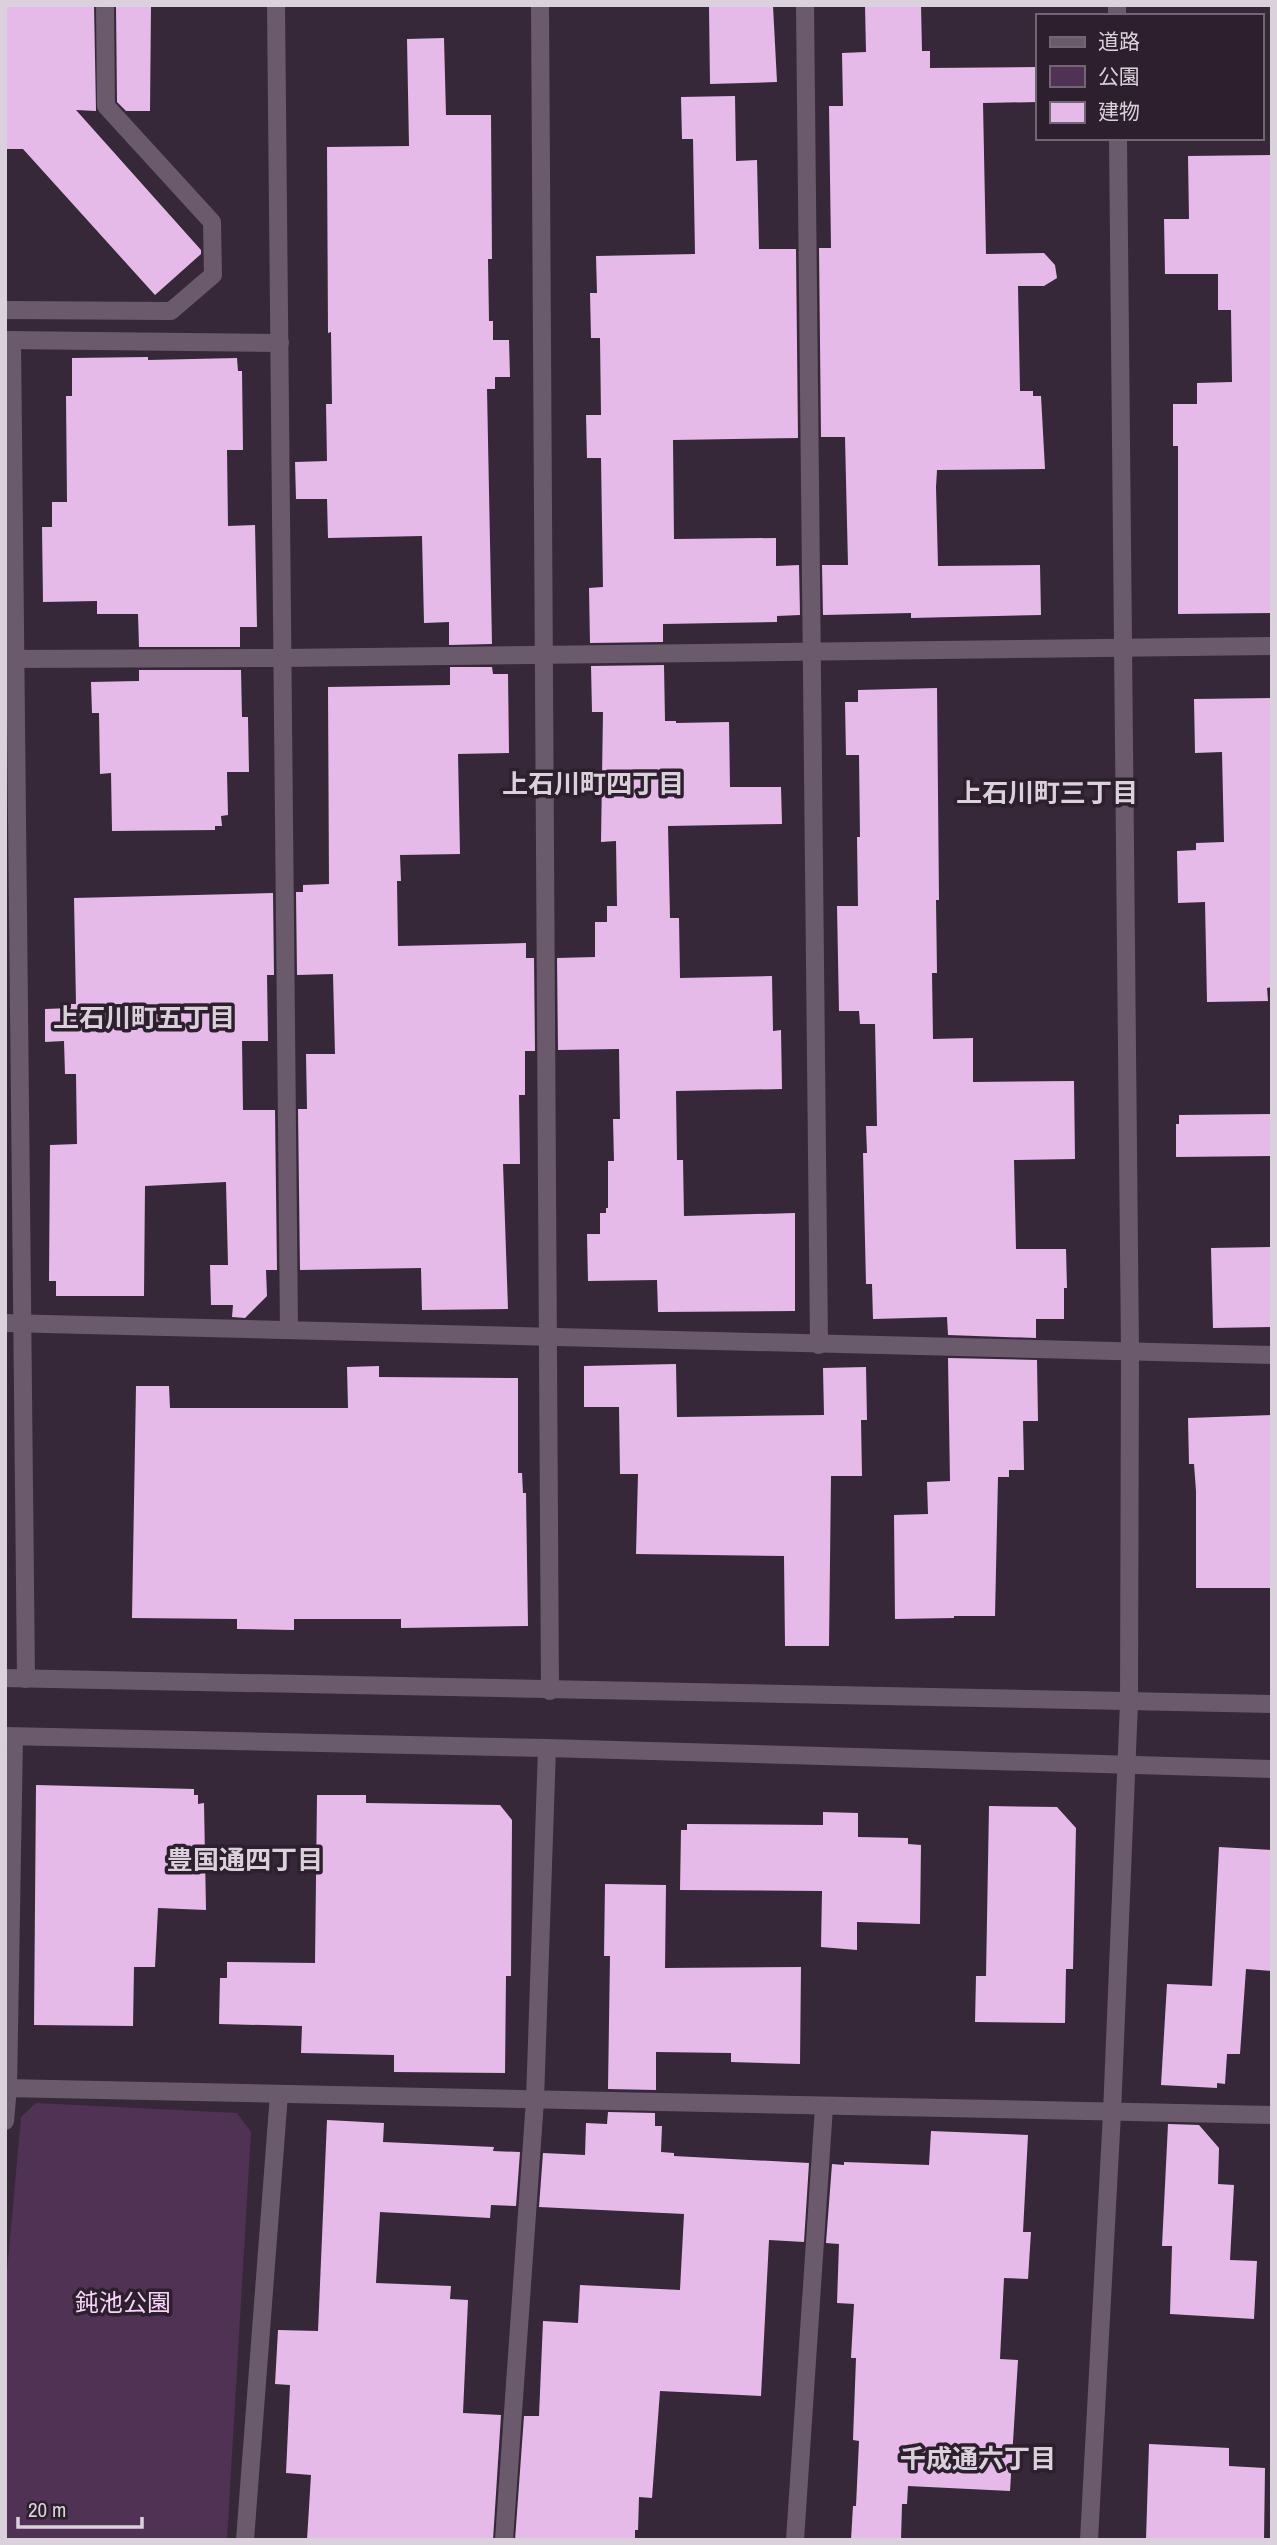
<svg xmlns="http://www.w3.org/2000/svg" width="1277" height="2545" viewBox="0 0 1277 2545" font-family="'Archivo Narrow','Noto Sans JP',sans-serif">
<rect width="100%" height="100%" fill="#372839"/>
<path fill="#503254" d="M36 2103 237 2113 251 2132 227 2540H5V2294L21 2117Z"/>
<g fill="#e5bae9">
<path d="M5 5H94L96 111 76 110 201 250V254L155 295 23 149H5Z"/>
<path d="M116 5H151L150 111H126L117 102Z"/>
<path d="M865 5H921L922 51H930V68L1037 67V102L983 103 986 254 1044 253 1055 265 1057 278 1044 286H1018L1020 391H1033V396H1041L1045 469 937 470 936 487 938 566 1040 565 1041 615 911 618V613L823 615 822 565H848L845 437H821L819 248H831L829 106H843L842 53 866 52Z"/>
<path d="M773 6 777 82 710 84 709 7Z"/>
<path d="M444 38 446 115H491L492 259H488L489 321H493V340H509L510 377H495V389H487L492 644 449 645V622L424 623 422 536 328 538 327 499H296L295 462 327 461 326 404H332L331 332 328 333 327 147 409 146 407 39Z"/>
<path d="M735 96 736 161 757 160 759 249H796L798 438 673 440 674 539 776 538V566L799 565 800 615 777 616V622L663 624V642L590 643 589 588 603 587 601 458H587L586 415H601L600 338H591L590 293H597L596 256 695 254 693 139H682L681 97Z"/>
<path d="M1272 155V613L1178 614V446H1173V404H1197V383L1232 382 1231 310H1218V274H1165L1164 219H1189L1188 156Z"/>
<path d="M148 357V360L237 358 238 371H242L243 450H227L228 526 255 525 257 627H240V647H139L138 614H97V601L43 602 42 527H52V502H67L66 396H72V358Z"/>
<path d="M664 665 665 721H676V723L729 722 730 787H781L782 824 668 826 670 918H679L680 978 772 976 773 1031 781 1030 782 1089 676 1091 677 1160H683L684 1216 795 1213V1311L658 1312 657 1280 588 1281 587 1234H600V1213H606V1208H608V1161H614L613 1119H620L619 1049 558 1050 557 958 595 957V922H607V906H617L616 841 601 842 603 712H592L591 666Z"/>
<path d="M450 667H492L493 674H508L509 753 458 754 460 854 400 855 401 881H397L398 946 526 943V958H534L535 1051H525V1095H519L520 1164H503L508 1309 422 1310 421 1268 300 1270 298 1109H307L306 1054H335L333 974 297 975 296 892H303V885L329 884 328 687 450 685Z"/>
<path d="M139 670H241L242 717H248L249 772H227L228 815 221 816 222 826H215V830L112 831 111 773 100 774 99 713H92L91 682 139 681Z"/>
<path d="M937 688 939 900H936L937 973H932L933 1039 973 1038V1082L1074 1081 1075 1159 1014 1160 1016 1249H1066L1067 1288H1064V1319H1036V1338L948 1335 947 1317 873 1319 872 1284H866L863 1153H867L866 1126H877L875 1024H860L859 1011H839L837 906H858L857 837H860L859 755H846L845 702H858V690Z"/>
<path d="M1272 698V987L1267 988 1268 1001 1207 1002 1205 902 1178 903 1177 851 1196 850V843L1224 842 1222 752 1195 753 1194 699Z"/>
<path d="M273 893 274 975H267L268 1041H242L243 1110H275L277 1270H266L267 1296 245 1318 232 1317 233 1305H211L210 1265H228L226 1182 145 1186 144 1296H56V1281H49L50 1145 77 1144 76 1074H65L64 1041 45 1042V1009L71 1008V1004H76L74 898Z"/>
<path d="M1272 1114V1156L1176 1157V1124H1179V1115Z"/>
<path d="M1271 1247V1327L1213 1328 1211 1248Z"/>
<path d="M948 1358 1037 1360 1038 1421H1023L1024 1470H1009V1477H998L995 1616H954V1618L895 1619 894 1515 928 1514 927 1482 950 1481Z"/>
<path d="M676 1364 677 1417 824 1415 823 1368 866 1367 867 1420H861L862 1476H831L829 1646H785L784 1556 636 1554 638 1474H620L619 1407H584V1366Z"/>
<path d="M379 1366V1377L518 1378V1473H522L523 1493H526L528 1626 401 1628V1619H294V1630L237 1629V1619L132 1618 136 1386H169L170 1408H348L347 1367Z"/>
<path d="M1272 1415V1588H1196V1491L1194 1464H1189L1188 1418Z"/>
<path d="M36 1785 194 1789V1795H198V1804L204 1803 206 1910 158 1908 155 1967H134L133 2026 34 2025Z"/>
<path d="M317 1795H366V1803L500 1805 512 1820 511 1976H506L505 2073 394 2072V2055L301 2053 302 2026 219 2024 220 1978H227V1962L315 1963Z"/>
<path d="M989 1806 1057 1807 1076 1828 1073 1969H1066L1065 2023 975 2022 976 1976H986Z"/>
<path d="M823 1812 858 1813V1837L908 1838V1844L921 1845 920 1924 857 1922V1950L821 1947 822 1891 680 1890 681 1830H687V1824L823 1825Z"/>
<path d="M1219 1847 1272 1850V1971L1246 1969 1240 2054H1227L1225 2084 1217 2083V2088L1161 2085 1167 1984 1212 1986Z"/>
<path d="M605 1884 666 1885 665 1968 801 1967 800 2064 731 2062V2053L656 2052V2090L608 2089 610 1956H604Z"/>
<path d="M608 2112 655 2113V2126H662L661 2152 674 2153V2156L809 2163 804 2242 769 2240 761 2396 660 2391 652 2498 639 2497 638 2530H635V2540H515L524 2416H539L543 2321 578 2323 580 2285 680 2290 684 2214 539 2207 543 2153 585 2155 586 2123 607 2124Z"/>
<path d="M327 2120 384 2123 383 2142 494 2147 493 2151 520 2152 516 2206 491 2205 490 2218 380 2212 376 2283 451 2286 450 2299 468 2300 463 2413 501 2415 493 2540H307L311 2475 286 2473 290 2385 275 2384 278 2330 318 2331Z"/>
<path d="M1168 2124 1199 2125 1219 2148 1218 2184 1234 2185 1230 2260 1257 2261 1254 2319 1170 2314 1172 2246H1162Z"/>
<path d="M931 2131 1028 2135 1023 2232H1031L1028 2279 1004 2278 1000 2359 1018 2360 1010 2491 908 2486 907 2504H902L901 2540H851L853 2506H856L859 2441 853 2440 856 2358H851L854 2304 837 2303 839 2244 826 2243 832 2164 844 2165V2162L929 2165Z"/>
<path d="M1149 2444 1229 2448V2466L1265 2468 1264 2540H1146Z"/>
</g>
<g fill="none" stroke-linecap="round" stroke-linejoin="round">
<path stroke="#6a5a6c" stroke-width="18" d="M5 310 171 311 213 275 212 222 106 106 105 5"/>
<g stroke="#6a5a6c" stroke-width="18">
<path d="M276 5 289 1330"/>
<path d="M540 5 550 1691"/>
<path d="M805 5 819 1345"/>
<path d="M5 340 280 343"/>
<path d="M12 340 26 1679"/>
<path d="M5 659 283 658 1272 646"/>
<path d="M5 1323 1272 1355"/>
<path d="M5 2088 1272 2115"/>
<path d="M5 2121 8 2088 14 1737"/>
<path d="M245 2540 279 2094"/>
<path d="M504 2540 535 2100 547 1748"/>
<path d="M795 2540 824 2107"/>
</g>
<g stroke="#6a5a6c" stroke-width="18">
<path d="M1117 5V16"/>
<path d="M5 1678 1272 1704"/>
<path d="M5 1736 547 1748 1272 1769"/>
<path d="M1089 2540 1112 2113 1129 1703 1130 1352 1118 138"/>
</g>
</g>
<g text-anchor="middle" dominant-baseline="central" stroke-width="7" stroke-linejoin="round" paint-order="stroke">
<g font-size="24" fill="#f9d5fc" stroke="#2d1f2e">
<text x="123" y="2302">鈍池公園</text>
</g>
<g font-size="26" font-weight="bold" fill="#dbd1dc" stroke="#2d1f2e">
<text x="593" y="783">上石川町四丁目</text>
<text x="1047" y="792">上石川町三丁目</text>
<text x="144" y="1017">上石川町五丁目</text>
<text x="245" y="1859">豊国通四丁目</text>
<text x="978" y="2458">千成通六丁目</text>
</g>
</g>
<rect width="1277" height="2545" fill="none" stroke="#dbd1dc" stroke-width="14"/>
<rect x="1036" y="14" width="228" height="126" fill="#2d1f2e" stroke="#736674" stroke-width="2"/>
<rect x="1050" y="37" width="35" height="10" fill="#6a5a6c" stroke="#736674" stroke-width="2"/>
<text x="1098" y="49" font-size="21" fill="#dbd1dc">道路</text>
<rect x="1050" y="66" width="35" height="21" fill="#503254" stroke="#736674" stroke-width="2"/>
<text x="1098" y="84" font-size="21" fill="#dbd1dc">公園</text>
<rect x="1050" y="102" width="35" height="21" fill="#e5bae9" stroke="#736674" stroke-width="2"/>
<text x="1098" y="119" font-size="21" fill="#dbd1dc">建物</text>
<path d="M18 2517v10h124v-10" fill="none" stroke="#dbd1dc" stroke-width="3.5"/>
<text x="28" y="2517" font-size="21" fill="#dbd1dc" stroke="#2d1f2e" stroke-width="5" paint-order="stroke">20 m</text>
</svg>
